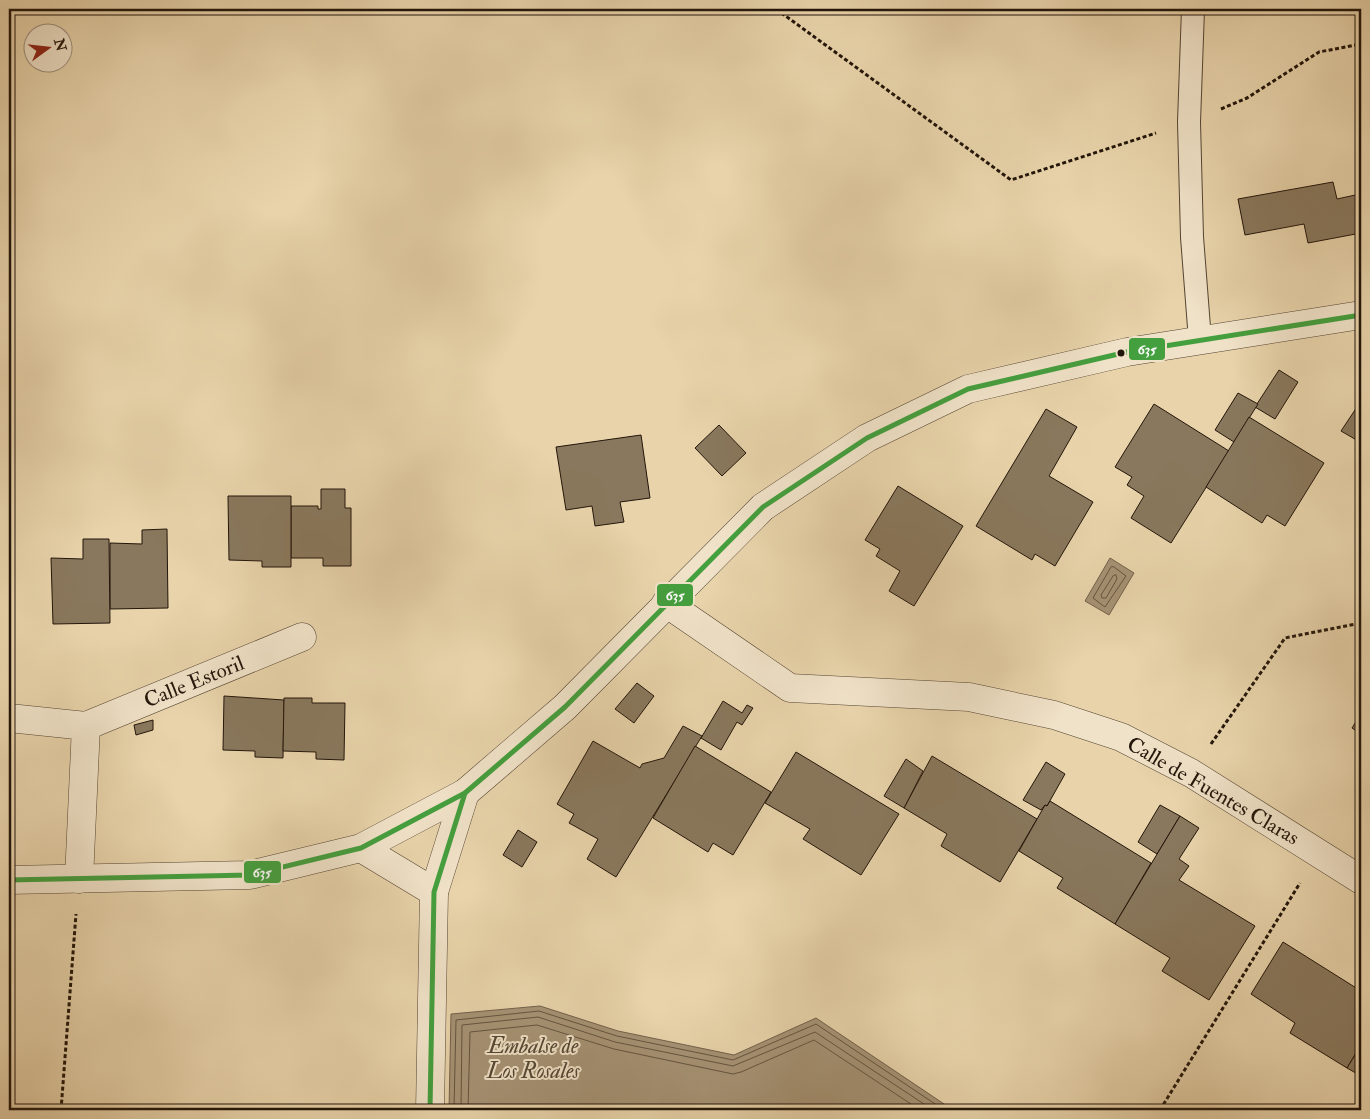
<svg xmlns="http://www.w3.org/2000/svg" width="1370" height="1119" viewBox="0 0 1370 1119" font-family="'IM FELL Double Pica',serif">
<rect width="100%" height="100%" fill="#e8d3aa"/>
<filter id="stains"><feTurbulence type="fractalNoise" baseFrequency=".004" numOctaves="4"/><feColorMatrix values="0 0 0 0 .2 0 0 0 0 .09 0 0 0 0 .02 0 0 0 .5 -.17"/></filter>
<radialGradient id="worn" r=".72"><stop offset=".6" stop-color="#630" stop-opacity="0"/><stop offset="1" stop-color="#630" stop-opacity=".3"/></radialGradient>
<g fill="#a59274" stroke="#71604a">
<path d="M1110 558 1134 573 1109 615 1085 601Z"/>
<path d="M540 1006 618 1031 734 1055 816 1018 953 1110H449L451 1014Z"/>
</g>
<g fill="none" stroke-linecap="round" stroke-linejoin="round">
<g stroke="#64543f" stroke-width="1">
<path d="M1114 567 1126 576 1105 607 1093 598 1111 567Z"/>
<path d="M1116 575 1117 579 1106 598H1102L1101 595 1113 576Z"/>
<path d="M454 1110 456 1020 539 1011 617 1036 733 1060 816 1024 944 1110"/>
<path d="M461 1110 462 1025 538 1017 615 1042 733 1066 815 1032 933 1110"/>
<path d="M468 1110 470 1032 537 1025 614 1049 733 1074 741 1072 814 1040 920 1110"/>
</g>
</g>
<g fill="#89785d" stroke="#22150a">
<path d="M1333 182 1337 199 1360 194 1361 233 1308 243 1304 224 1245 235 1238 199Z"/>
<path d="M1279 370 1298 382 1275 419 1255 407Z"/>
<path d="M1238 393 1258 404 1234 442 1215 430Z"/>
<path d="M1361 401V454L1355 450 1360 442 1341 431Z"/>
<path d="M1154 404 1229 451 1171 543 1131 518 1144 496 1127 485 1132 477 1115 467Z"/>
<path d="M1046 409 1077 427 1049 476 1093 502 1055 566 1035 554 1032 560 976 526Z"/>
<path d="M1249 417 1324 463 1285 526 1267 515 1262 523 1206 487Z"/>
<path d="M719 425 746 453 722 476 695 448Z"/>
<path d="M641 435 650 498 620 502 624 522 595 526 592 506 566 510 556 447Z"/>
<path d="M898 486 963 526 914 606 889 591 900 571 876 556 880 549 865 540Z"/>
<path d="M321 489H345V508H351V566H323V558H291V506H318V509H321Z"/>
<path d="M228 496H291V567H262V561L229 560Z"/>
<path d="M167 529 168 608 110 609V543L142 544V530Z"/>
<path d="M83 539H109L110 623 53 624 51 558 83 559Z"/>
<path d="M637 683 654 696 634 723 615 709Z"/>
<path d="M224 696 284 700 283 758 255 757V751L223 750Z"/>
<path d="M284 698H312V703H345L344 760 316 759V752L283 751Z"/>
<path d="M723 701 742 713 747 705 753 708 742 725 737 722 721 750 701 738Z"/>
<path d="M1360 715 1361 716V734L1352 728Z"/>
<path d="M153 720V730L136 735 134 725Z"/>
<path d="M683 726 702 736 616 877 587 859 598 839 569 823 574 814 557 804 593 741 640 768 642 764 664 758Z"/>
<path d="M695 746 771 792 733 855 713 843 708 852 653 818Z"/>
<path d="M796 752 899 814 861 875 803 839 810 829 765 803Z"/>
<path d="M932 756 1037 819 1000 882 941 846 947 834 904 808Z"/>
<path d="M906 759 923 771 904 808 884 796Z"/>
<path d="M1046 762 1065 774 1047 806 1045 805 1041 810 1023 800Z"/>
<path d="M1050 801 1151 863 1115 924 1057 888 1063 878 1019 851 1045 805 1047 806Z"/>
<path d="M1160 805 1180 816 1157 854 1138 842Z"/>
<path d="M1180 816 1199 828 1179 859 1189 866 1179 880 1255 926 1209 1000 1162 971 1170 958 1115 924Z"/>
<path d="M518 830 537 842 522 867 503 855Z"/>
<path d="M1283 942 1361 991V1045L1347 1068 1290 1033 1295 1023 1251 994Z"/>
<path d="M1361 1045V1076L1347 1068Z"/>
</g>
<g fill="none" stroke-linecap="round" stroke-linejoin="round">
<g stroke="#544432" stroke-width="24">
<path id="service" d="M1193 9 1189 122 1192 237 1200 340"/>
</g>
<g stroke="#544432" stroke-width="29">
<g id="minor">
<path d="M666 603 790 688 969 697 1054 715 1121 737 1191 773 1361 880"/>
<path d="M9 718 86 726 79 879"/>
<path d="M86 726 302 637"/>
<path d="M361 848 434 892"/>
<path d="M9 880 250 875 361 848 465 793 565 707 763 507 867 438 968 389 1127 352 1361 315"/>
<path d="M430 1110 434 892 465 793"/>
</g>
</g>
<g stroke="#22150a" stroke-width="3" stroke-dasharray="4 2.5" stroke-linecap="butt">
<path d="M776 9 1011 180 1156 133"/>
<path d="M1221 109 1247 98 1319 52 1361 44"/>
<path d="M1211 744 1285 638 1361 623"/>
<path d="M61 1110 76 914"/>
<path d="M1160 1110 1300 883"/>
</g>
<use href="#service" stroke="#f0e2c8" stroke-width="22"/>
<use href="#minor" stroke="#f0e2c8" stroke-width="28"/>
<g stroke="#f0e2c8" stroke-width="9">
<g id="bus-1">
<path d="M9 880 250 875 361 848 465 793 565 707 763 507 867 438 968 389 1127 352 1361 315"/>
<path d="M430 1110 434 892 465 793"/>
</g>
</g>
<use href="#bus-1" stroke="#449f3e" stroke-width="5"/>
</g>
<circle fill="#22150a" stroke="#f0e2c8" stroke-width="2" cx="1121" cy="353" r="4.5"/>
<g text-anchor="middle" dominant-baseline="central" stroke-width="4" stroke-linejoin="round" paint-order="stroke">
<g font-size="21" fill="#22150a" stroke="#f0e2c8">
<text transform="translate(194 682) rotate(-22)">Calle Estoril</text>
<text transform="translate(1213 791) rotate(30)">Calle de Fuentes Claras</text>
</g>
<g font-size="22" font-style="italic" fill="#564734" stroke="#f0e2c8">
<text x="533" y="1046">Embalse de<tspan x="533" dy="25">Los Rosales</tspan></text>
</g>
</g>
<g stroke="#f0e2c8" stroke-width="2">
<rect x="1128" y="337" width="38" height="24" rx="5" fill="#449f3e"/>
<rect x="656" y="583" width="38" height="24" rx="5" fill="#449f3e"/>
<rect x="243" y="860" width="39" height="24" rx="5" fill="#449f3e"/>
</g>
<g font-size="14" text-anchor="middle" font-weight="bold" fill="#fff">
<text x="1147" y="354">635</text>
<text x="675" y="600">635</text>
<text x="262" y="877">635</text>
</g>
<rect width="1370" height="1119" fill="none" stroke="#e8d3aa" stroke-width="30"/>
<rect x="10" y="10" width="1350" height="1099" fill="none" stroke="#22150a" stroke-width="2.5"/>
<rect x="15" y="15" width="1340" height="1089" fill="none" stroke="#22150a"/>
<g transform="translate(48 48) rotate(75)"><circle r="24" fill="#f0e2c8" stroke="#9e907c"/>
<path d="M0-4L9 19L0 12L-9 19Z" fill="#8f2418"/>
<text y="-8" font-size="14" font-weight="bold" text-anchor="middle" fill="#22150a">N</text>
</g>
<rect width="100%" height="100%" filter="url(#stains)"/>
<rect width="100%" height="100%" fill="url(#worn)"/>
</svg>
